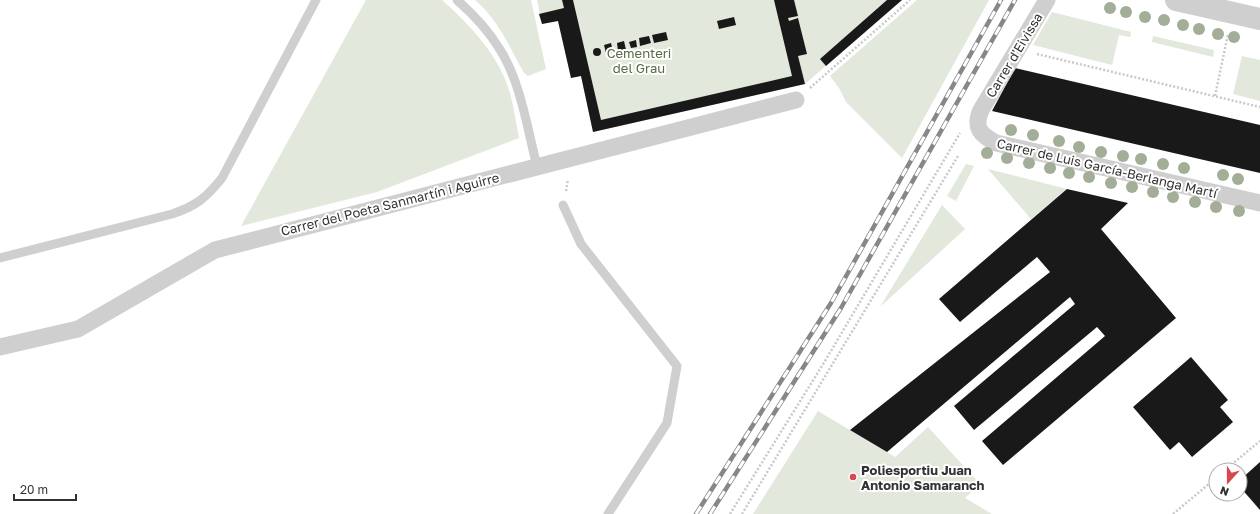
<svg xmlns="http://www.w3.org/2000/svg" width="1260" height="514" viewBox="0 0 1260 514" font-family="'Golos Text',sans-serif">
<rect width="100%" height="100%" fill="#fff"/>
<g fill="#e2e8dc">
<path d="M366 0H442C470 25 499 55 510 93 514 108 516 123 519 138L377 192 241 226Z"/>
<path d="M475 0H531L546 69 528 76 524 73C509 46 499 21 475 0Z"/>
<path d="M537 0H902L805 84 593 132 581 76 571 78 558 21 542 24Z"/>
<path d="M917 0H989L902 158 846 102 839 88 830 76Z"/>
<path d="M1052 12 1131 32 1130 37 1119 35 1112 65 1033 45Z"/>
<path d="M1153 36 1214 50 1213 57 1152 42Z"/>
<path d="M1242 56 1260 60V101L1233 94Z"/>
<path d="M966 164 974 166 956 201 947 196Z"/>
<path d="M988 169 1067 189 1031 219Z"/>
<path d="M942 205 965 229 880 307Z"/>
<path d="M818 411 895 457 928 427 980 484 965 498 992 514H753Z"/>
</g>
<g fill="#191919">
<path d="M562 0H573L601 120 792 76 774 0H794L798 16 788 18 789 21 798 18 807 54 798 56 805 84 593 132 581 76 571 78 558 21 542 24 539 14 564 8Z"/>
<path d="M887 0H902L826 66 820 59Z"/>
<path d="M734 17 736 25 719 29 717 21Z"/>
<path d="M666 32 668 40 654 43 652 35Z"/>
<path d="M649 36 651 43 640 46 639 38Z"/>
<path d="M636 40 637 47 631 48 629 42Z"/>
<path d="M624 41 626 50 618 51 617 43Z"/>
<path d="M611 43 613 52 606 53 604 45Z"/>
<circle cx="597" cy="52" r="4"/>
<path d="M1015 68 1260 125V173L992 111Z"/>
<path d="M1067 189 1128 203 1101 229 1176 318 1003 465 982 441 1105 336 1097 327 974 430 954 406 1075 304 1070 297 887 452 850 430 1050 272 1037 257 960 322 939 299Z"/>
<path d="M1191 357 1228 400 1220 407 1233 422 1192 457 1179 442 1170 450 1133 407Z"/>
<path d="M1260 462V510L1240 487V480Z"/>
</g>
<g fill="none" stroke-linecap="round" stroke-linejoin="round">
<g stroke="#c9c9c9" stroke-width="2.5" stroke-dasharray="2 2" stroke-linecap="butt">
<path d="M1037 54 1260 107"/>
<path d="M810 88 910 0"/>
<path d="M1215 96 1228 34"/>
<path d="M566 191 568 179"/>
<path d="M1225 470 1260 441"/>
<path d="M730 514 825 361 960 133"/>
<path d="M742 514 958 156"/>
<path d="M1173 514 1216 478"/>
</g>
<g stroke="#cfcfcf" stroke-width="9">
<path d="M457 0C473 14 488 30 499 48 521 82 527 128 537 166"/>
<path d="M563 205 581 244 677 366 667 423 608 514"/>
<path d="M0 258 172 214C196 206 206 198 222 178L316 0"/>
</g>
<g stroke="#cfcfcf" stroke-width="17">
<path d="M1047 0 981 110C973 128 981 135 996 143L1260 203"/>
<path d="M0 347 78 329 215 250 796 100"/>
</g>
<path stroke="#cfcfcf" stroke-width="22" d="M1176 0 1260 19"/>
<g stroke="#878787" stroke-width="4.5">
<g id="rail">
<path d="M696 514 831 303 1001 0"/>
<path d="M710 514 841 308 1015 0"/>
</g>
</g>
<use href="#rail" stroke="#fff" stroke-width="3" stroke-dasharray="9" stroke-linecap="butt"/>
</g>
<g fill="#a2ae97">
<circle cx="1110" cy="8" r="6"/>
<circle cx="1126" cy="12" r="6"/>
<circle cx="1145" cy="17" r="6"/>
<circle cx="1164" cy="20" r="6"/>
<circle cx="1183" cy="25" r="6"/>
<circle cx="1199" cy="29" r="6"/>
<circle cx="1218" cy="34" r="6"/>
<circle cx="1234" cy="37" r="6"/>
<circle cx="1011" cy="130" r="6"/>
<circle cx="1033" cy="135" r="6"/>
<circle cx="1059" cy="141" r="6"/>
<circle cx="1079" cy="147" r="6"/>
<circle cx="1101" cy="152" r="6"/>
<circle cx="987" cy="153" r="6"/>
<circle cx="1123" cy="156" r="6"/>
<circle cx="1007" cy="158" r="6"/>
<circle cx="1141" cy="159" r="6"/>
<circle cx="1029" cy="163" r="6"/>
<circle cx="1163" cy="164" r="6"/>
<circle cx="1050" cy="168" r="6"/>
<circle cx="1184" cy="168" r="6"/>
<circle cx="1069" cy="173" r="6"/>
<circle cx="1223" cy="175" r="6"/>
<circle cx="1089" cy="177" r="6"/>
<circle cx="1238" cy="179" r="6"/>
<circle cx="1111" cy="183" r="6"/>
<circle cx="1132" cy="187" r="6"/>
<circle cx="1153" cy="192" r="6"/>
<circle cx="1173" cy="197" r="6"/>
<circle cx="1195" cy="202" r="6"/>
<circle cx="1216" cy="207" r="6"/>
<circle cx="1239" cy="211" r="6"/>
</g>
<circle fill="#d8464f" stroke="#fff" stroke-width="1.5" cx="853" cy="477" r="4"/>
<g text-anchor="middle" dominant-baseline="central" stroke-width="4" stroke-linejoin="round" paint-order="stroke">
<g font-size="13" fill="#556b42" stroke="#fff">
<text x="639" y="53">Cementeri<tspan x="639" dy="15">del Grau</tspan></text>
</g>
<g font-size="13" fill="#323232" stroke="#fff">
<text transform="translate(1014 55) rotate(-59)">Carrer d'Eivissa</text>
<text transform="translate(1107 168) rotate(13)">Carrer de Luis García-Berlanga Martí</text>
<text transform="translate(390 204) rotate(-14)">Carrer del Poeta Sanmartín i Aguirre</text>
</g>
<g font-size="13" font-weight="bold" fill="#323232" stroke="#fff" text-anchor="start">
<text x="861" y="470">Poliesportiu Juan<tspan x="861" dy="15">Antonio Samaranch</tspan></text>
</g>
</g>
<g transform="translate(1228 482) rotate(201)"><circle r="19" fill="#ffffff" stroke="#adadad"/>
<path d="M0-3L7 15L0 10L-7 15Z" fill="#d8464f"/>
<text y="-6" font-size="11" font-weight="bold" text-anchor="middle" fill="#323232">N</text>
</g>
<path d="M14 494v6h62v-6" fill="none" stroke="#323232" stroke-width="2"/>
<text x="20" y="494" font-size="12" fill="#323232" stroke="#ffffff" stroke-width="3" paint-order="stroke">20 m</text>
</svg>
